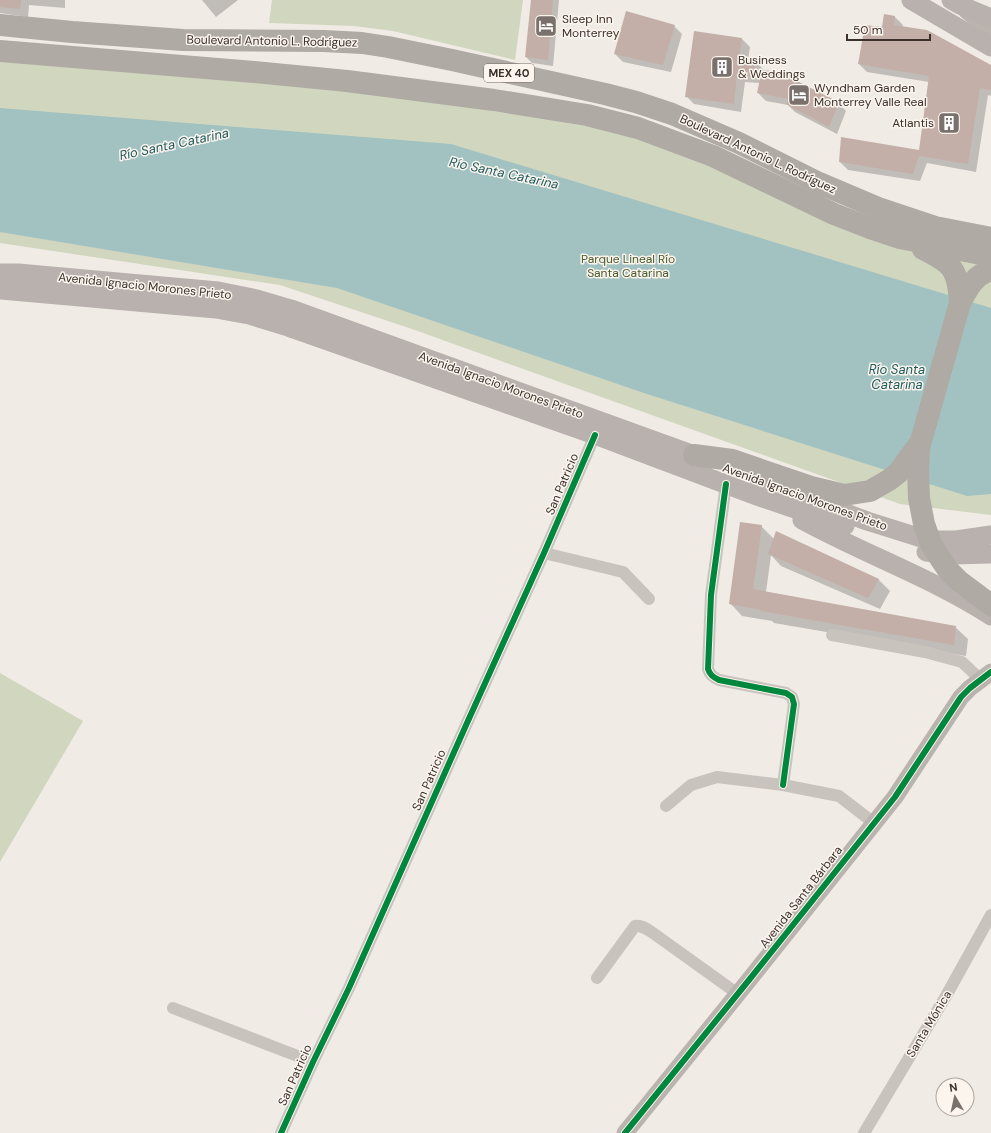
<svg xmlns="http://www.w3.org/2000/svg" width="991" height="1133" viewBox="0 0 991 1133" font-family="'DM Sans',sans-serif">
<rect width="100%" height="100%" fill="#f0ebe5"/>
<g fill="#d1d6bf">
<path d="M272 0H523L515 60 393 31 354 26 269 23Z"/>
<path d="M0 51 353 82 627 126 840 221 991 261V515L900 504 412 329 280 285 0 243Z"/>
<path d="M0 673 83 721 0 862Z"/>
</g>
<path fill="#a1c2c1" d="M0 108 451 144 991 308V494L967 496 647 394 337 288 0 232Z"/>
<g fill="#0003">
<path d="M0 0H65V8L29 5 28 17 0 13Z"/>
<path d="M202 0H238L216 17Z"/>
<path d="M532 0H559L553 66 532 63 526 57Z"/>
<path d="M895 17 903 25 902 28 991 67V96L988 95 976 172 927 163 920 181 848 170 840 162 920 151 929 82 867 72 859 64 883 29Z"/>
<path d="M674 26 682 34 671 72 623 62 615 54Z"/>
<path d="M695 32 742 39 750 47 748 60 755 61 763 69 762 71 791 74 799 82 838 103 846 111 837 134 795 112 788 105 766 101 758 93 760 83 745 82 741 112 694 104 686 96Z"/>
<path d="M761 526 774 539 878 579 890 591 880 609 781 566 771 555 766 592 955 627 968 639 966 656 774 623 772 621 742 616 730 603Z"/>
</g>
<g fill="#c3afa7">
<path d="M0 0H21L20 9 0 7Z"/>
<path d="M531 0H553L548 60 525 57Z"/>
<path d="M626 11 675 25 663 65 614 54Z"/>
<path d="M884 14 895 16 894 25 927 30 991 65V90L980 88 968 164 919 156 913 174 839 162 841 137 919 150 929 76 858 64 865 25 882 27Z"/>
<path d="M694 31 742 38 739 58 755 60 753 76 737 74 734 104 685 97Z"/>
<path d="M762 70 791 73 792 79 839 102 829 127 786 104 790 99 757 93Z"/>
<path d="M740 522 762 525 753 589 956 626 954 645 760 611 761 610 729 604Z"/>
<path d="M776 531 879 579 868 598 768 554Z"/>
</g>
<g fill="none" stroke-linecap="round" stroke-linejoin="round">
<g stroke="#c9c3be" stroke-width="12">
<path d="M726 484 711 595 708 669C710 675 713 677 719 680L786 693 792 697 794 704 783 785"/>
<path d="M544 553 623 572 649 599"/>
<path d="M832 635 925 652 962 662 981 680"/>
<path d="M666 806 691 785 717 777 783 785 839 796 874 823"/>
<path d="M597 978 635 926C642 925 647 929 653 933L738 994"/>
<path d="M173 1008 313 1062"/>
<path d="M281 1133 313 1062 349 988 467 723 544 553 595 435"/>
<path d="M864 1133 946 996 991 915"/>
</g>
<g stroke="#bab3ae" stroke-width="17">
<path d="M966 10 991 30"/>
<path d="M625 1133 749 980 895 797 961 697 970 688 991 672"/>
</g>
<g stroke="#b8b1ad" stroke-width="19">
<path d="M911 0 991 47"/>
<path d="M951 0 960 5 991 18"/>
<path d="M0 273H18L218 291 257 299 291 309 708 460"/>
<path d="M0 290 216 309 249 315 288 327 595 435 757 496 845 526"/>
<path d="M759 480 867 521 918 537 930 540H956L991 535"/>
<path d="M802 520C864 554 932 578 991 616"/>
<path d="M926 552 951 555 991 554"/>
</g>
<g stroke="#afaaa4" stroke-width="22">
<path d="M0 25 72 32 183 40 324 41 362 43 388 47 452 60 605 94 636 102 672 114 739 143 819 183 878 208 935 227 991 238"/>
<path d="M0 51 254 72 347 81 494 100 587 115 638 128 713 156 834 214 870 228 900 238 991 256"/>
<path d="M923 249C953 264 958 269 960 303L919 448 918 470 919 498 924 524 931 544 940 558 948 570 959 581 991 605"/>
<path d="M960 303C968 288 974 275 991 270"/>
<path d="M694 455 732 460 811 487 844 495 870 491 889 480 898 473 920 443"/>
</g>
<g stroke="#fbf5ee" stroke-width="8">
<g id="cycleway">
<path d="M726 484 711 595 708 669C710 675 713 677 719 680L786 693 792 697 794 704 783 785"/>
<path d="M281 1133 313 1062 349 988 467 723 544 553 595 435"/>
<path d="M625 1133 749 980 895 797 961 697 970 688 991 672"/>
</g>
</g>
<use href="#cycleway" stroke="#00873e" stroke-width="6"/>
</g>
<defs>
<g id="hotel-square" transform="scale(1.15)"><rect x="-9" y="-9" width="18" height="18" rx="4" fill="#7a716c" stroke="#fbf5ee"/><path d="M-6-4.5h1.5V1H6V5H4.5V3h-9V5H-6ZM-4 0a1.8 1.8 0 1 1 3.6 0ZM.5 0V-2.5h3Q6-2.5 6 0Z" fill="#fff"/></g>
<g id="building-square" transform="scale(1.15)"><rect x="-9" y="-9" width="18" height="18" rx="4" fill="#7a716c" stroke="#fbf5ee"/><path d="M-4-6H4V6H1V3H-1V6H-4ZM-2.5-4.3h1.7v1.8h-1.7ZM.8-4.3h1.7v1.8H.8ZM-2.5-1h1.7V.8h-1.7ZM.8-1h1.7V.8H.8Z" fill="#fff"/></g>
</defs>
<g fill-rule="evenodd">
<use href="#hotel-square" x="546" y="26"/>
<use href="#building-square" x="722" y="67"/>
<use href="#hotel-square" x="799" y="95"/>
<use href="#building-square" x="949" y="123"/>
</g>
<g text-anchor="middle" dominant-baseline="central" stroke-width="3" stroke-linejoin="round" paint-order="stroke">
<rect fill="#fbf5ee" stroke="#756b66" stroke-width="1" x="484" y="64" width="50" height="18" rx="3"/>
<g font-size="11" font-weight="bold" fill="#3b302b">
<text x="509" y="73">MEX 40</text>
</g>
<g font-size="12" fill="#3b302b" stroke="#fbf5ee" text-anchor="start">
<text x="562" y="19">Sleep Inn<tspan x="562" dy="14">Monterrey</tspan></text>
<text x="738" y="60">Business<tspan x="738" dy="14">&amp; Weddings</tspan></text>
<text x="814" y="88">Wyndham Garden<tspan x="814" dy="14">Monterrey Valle Real</tspan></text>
<text x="934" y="123" text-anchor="end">Atlantis</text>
</g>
<g font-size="12" fill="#3b302b" stroke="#fbf5ee">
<text transform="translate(272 41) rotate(1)">Boulevard Antonio L. Rodríguez</text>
<text transform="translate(758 154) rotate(25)">Boulevard Antonio L. Rodríguez</text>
<text transform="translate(145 286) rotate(6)">Avenida Ignacio Morones Prieto</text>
<text transform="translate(501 385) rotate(20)">Avenida Ignacio Morones Prieto</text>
<text transform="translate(562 484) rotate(-67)">San Patricio</text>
<text transform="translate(805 497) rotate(20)">Avenida Ignacio Morones Prieto</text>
<text transform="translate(429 780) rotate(-66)">San Patricio</text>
<text transform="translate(801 897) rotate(-52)">Avenida Santa Bárbara</text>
<text transform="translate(929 1024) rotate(-59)">Santa Mónica</text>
<text transform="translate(295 1075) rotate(-66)">San Patricio</text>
</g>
<g font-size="12" fill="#4a5a2e" stroke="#fbf5ee">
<text x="628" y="259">Parque Lineal Río<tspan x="628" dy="14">Santa Catarina</tspan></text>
</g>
<g font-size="13" font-style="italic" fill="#1f5a5e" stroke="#fbf5ee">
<text transform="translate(174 144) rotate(-12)">Río Santa Catarina</text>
<text transform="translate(504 173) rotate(12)">Río Santa Catarina</text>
<text x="897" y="369">Río Santa<tspan x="897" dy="15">Catarina</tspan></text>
</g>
</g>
<g transform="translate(955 1097) rotate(351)"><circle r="19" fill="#fbf5ee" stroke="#aea6a0"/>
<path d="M0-3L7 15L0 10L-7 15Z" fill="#7a716c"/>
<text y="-6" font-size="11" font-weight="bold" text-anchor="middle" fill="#3b302b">N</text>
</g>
<path d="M847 34v6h83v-6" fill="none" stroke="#3b302b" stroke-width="2"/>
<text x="853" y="34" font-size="12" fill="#3b302b" stroke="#fbf5ee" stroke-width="3" paint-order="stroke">50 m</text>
</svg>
